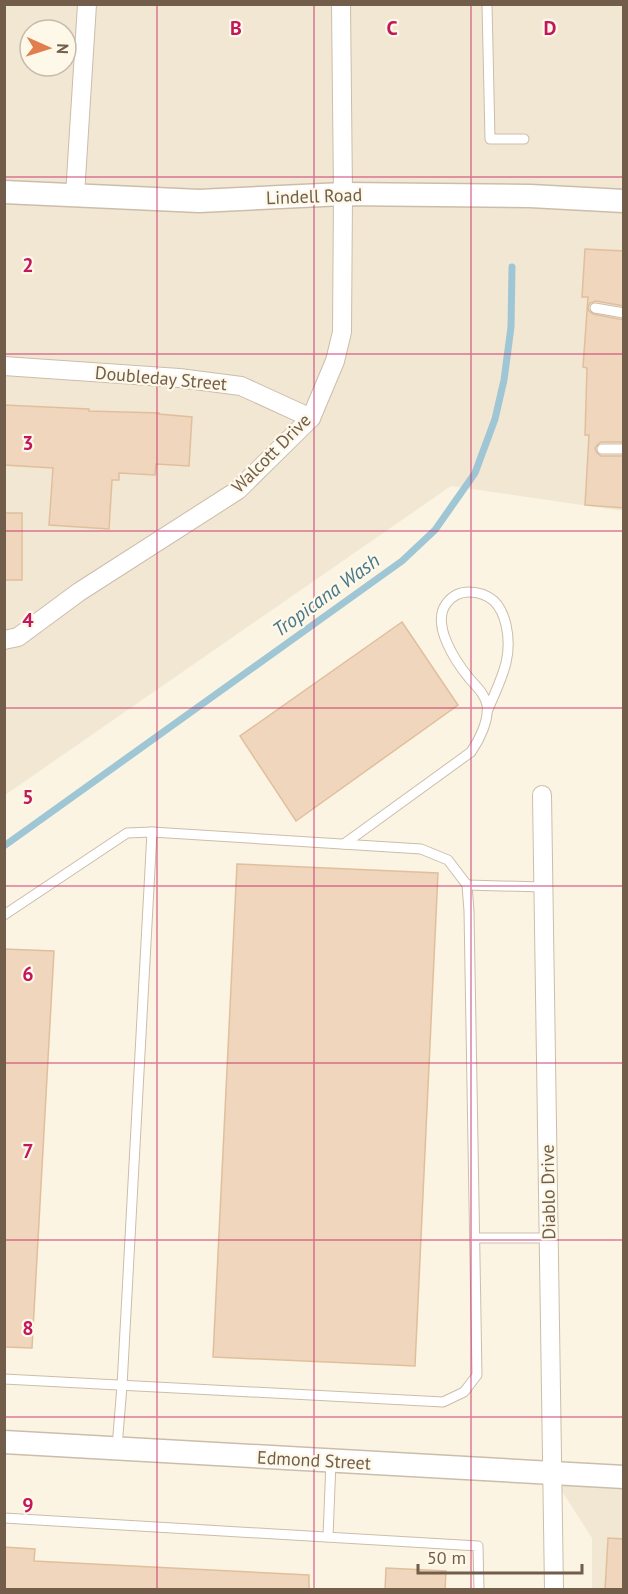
<svg xmlns="http://www.w3.org/2000/svg" width="628" height="1594" viewBox="0 0 628 1594" font-family="'PT Sans',sans-serif">
<rect width="100%" height="100%" fill="#fbf4e3"/>
<g fill="#f2e7d2" fill-rule="evenodd">
<path d="M5 5H623V511L451 486 5 795ZM30 30H66V66H30Z"/>
<path d="M551 1474 623 1477V1589H592V1538Z"/>
</g>
<g fill="none" stroke-linecap="round" stroke-linejoin="round">
<path stroke="#9fc6d5" stroke-width="7" d="M4 846 402 561 435 530 475 473 495 419 504 380 511 327 512 267"/>
</g>
<g fill="#efd6bc" stroke="#e1bf9d" stroke-width="1.5">
<path d="M585 249 624 251V306L596 301 590 303 588 307 589 311 593 314 624 320V442H601L598 444 595 448 597 453 601 456H624V508L585 505 589 435H585L587 368 583 367 588 297H582Z"/>
<path d="M4 405 89 409V411L159 413V414L192 417 189 466 156 464 155 475 119 473V480H112L109 529 49 525 53 468 4 465Z"/>
<rect x="4" y="513" width="18" height="67"/>
<path d="M402 622 458 705 296 821 240 736Z"/>
<path d="M237 864 438 873 415 1366 213 1357Z"/>
<path d="M4 949 54 951 32 1348 4 1347Z"/>
<path d="M608 1538 624 1539V1590H605Z"/>
<path d="M4 1547 35 1549 34 1561 309 1575V1590H4Z"/>
<path d="M386 1568 446 1571 445 1590H385Z"/>
</g>
<g fill="none" stroke-linecap="round" stroke-linejoin="round">
<g stroke="#ccbdaa" stroke-width="11">
<g id="service">
<path d="M487 4 490 139H524"/>
<path d="M595 308 624 313"/>
<path d="M602 449H624"/>
<path d="M344 844 471 752C480 739 489 720 487 705 485 694 476 686 469 678 456 662 431 625 446 604 451 597 459 592 469 592 478 592 487 595 494 601 501 608 504 616 506 625 514 659 499 682 487 712"/>
<path d="M467 885 543 887"/>
<path d="M4 915 127 833 152 832 122 1386 117 1447"/>
<path d="M475 1238H548"/>
<path d="M4 1379 443 1402 464 1392 477 1375 469 911 467 885 448 860 421 849 152 832"/>
<path d="M4 1518 478 1546 479 1590"/>
<path d="M328 1537 331 1461"/>
</g>
</g>
<g stroke="#ccbdaa" stroke-width="20">
<g id="minor">
<path d="M75 195 87 4"/>
<path d="M4 366 179 378 241 386 311 418"/>
<path d="M4 640 18 637 79 592 238 490 311 418 335 361 342 332 343 194 341 4"/>
<path d="M542 795 554 1590"/>
</g>
</g>
<g stroke="#ccbdaa" stroke-width="25">
<g id="tertiary">
<path d="M4 192 199 201 343 194 530 196 624 201"/>
<path d="M4 1442 624 1477"/>
</g>
</g>
<use href="#service" stroke="#fff" stroke-width="9"/>
<use href="#minor" stroke="#fff" stroke-width="18"/>
<use href="#tertiary" stroke="#fff" stroke-width="22"/>
</g>
<path fill="none" stroke="#c2185b" stroke-width="1.5" stroke-opacity="0.55" d="M157 4V1590M314 4V1590M471 4V1590M4 177H624M4 354H624M4 531H624M4 708H624M4 886H624M4 1063H624M4 1240H624M4 1417H624"/>
<g text-anchor="middle" dominant-baseline="central" stroke-width="4.5" stroke-linejoin="round" paint-order="stroke">
<g font-size="18" fill="#725d4a" stroke="#fef8e9">
<text transform="translate(314 196) rotate(-2)">Lindell Road</text>
<text transform="translate(161 378) rotate(5)">Doubleday Street</text>
<text transform="translate(271 453) rotate(-45)">Walcott Drive</text>
<text transform="translate(548 1192) rotate(-91)">Diablo Drive</text>
<text transform="translate(314 1460) rotate(3)">Edmond Street</text>
</g>
<g font-size="20" font-style="italic" fill="#48788b" stroke="#fef8e9">
<text transform="translate(326 595) rotate(-36)">Tropicana Wash</text>
</g>
</g>
<g font-size="20" text-anchor="middle" font-weight="bold" fill="#c2185b" stroke="#fef8e9" stroke-width="4.5" stroke-linejoin="round" paint-order="stroke">
<text x="236" y="35">B</text>
<text x="392" y="35">C</text>
<text x="550" y="35">D</text>
<text x="28" y="272">2</text>
<text x="28" y="450">3</text>
<text x="28" y="627">4</text>
<text x="28" y="804">5</text>
<text x="28" y="981">6</text>
<text x="28" y="1158">7</text>
<text x="28" y="1335">8</text>
<text x="28" y="1512">9</text>
</g>
<rect width="628" height="1594" fill="none" stroke="#725d4a" stroke-width="12"/>
<g transform="translate(48 48) rotate(93)"><circle r="28" fill="#fef8e9" stroke="#c6baa9" stroke-width="1.5"/>
<path d="M0-4.5L10 22L0 15L-10 22Z" fill="#e07e4d"/>
<text y="-9" font-size="16" font-weight="bold" text-anchor="middle" fill="#725d4a">N</text>
</g>
<path d="M418 1564v9h164v-9" fill="none" stroke="#725d4a" stroke-width="3"/>
<text x="427" y="1564" font-size="18" fill="#725d4a" stroke="#fef8e9" stroke-width="4.5" paint-order="stroke">50 m</text>
</svg>
